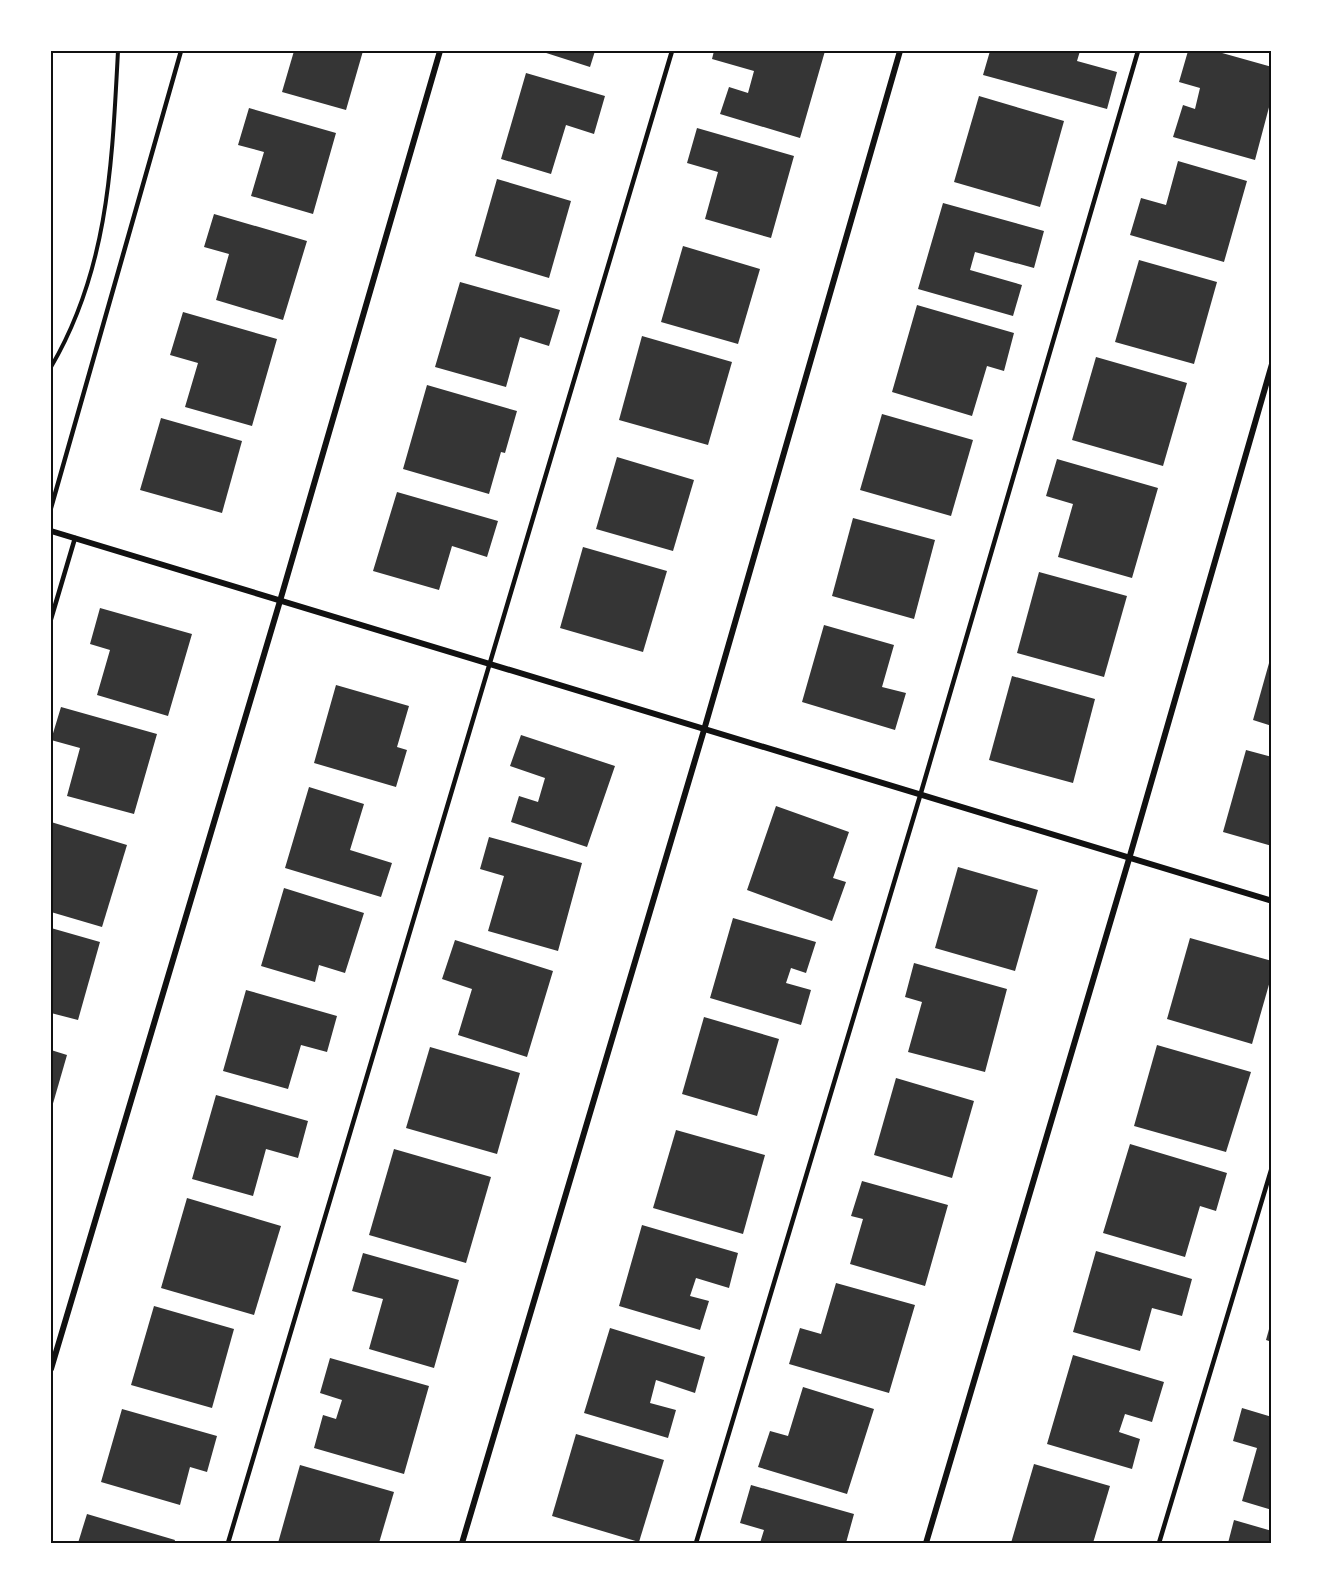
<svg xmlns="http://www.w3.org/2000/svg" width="1323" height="1594" viewBox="0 0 1323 1594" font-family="Raleway,sans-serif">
<rect width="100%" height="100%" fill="#fff"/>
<g fill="#353535">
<path d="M294 51H363L346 110 282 92Z"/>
<path d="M540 51H595L590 67Z"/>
<path d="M714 51H825L800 138 720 114 729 87 748 93 754 71 712 59Z"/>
<path d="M990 51H1080L1077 61 1117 72 1107 109 983 75Z"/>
<path d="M1188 51H1215L1272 67V96L1255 160 1173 137 1183 105 1195 109 1200 88 1179 82Z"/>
<path d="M526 73 605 96 594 134 566 125 551 174 501 159Z"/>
<path d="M979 96 1064 121 1040 207 954 182Z"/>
<path d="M249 108 336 133 313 214 251 196 264 152 238 145Z"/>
<path d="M697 128 794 156 771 238 705 219 718 172 687 163Z"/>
<path d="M1178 161 1247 181 1224 262 1130 235 1141 198 1166 205Z"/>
<path d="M497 179 571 201 549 278 475 256Z"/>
<path d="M943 203 1044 231 1034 268 975 252 970 270 1022 285 1013 316 918 289Z"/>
<path d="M214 214 307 241 283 320 216 300 229 254 204 247Z"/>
<path d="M683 246 760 269 738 344 661 322Z"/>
<path d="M1139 260 1217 282 1194 364 1115 342Z"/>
<path d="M460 282 560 310 549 346 520 337 506 387 435 367Z"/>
<path d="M917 305 1014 333 1004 371 987 366 972 416 892 392Z"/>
<path d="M183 312 277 339 252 426 185 407 198 363 170 355Z"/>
<path d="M642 336 732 362 708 445 619 420Z"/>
<path d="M1096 357 1187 383 1163 466 1072 440Z"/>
<path d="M427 385 517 411 505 453 501 452 489 494 403 469Z"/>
<path d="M882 414 973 440 951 516 860 490Z"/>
<path d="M161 418 242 441 222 513 140 490Z"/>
<path d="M617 457 694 480 673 551 596 529Z"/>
<path d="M1057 459 1158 488 1132 578 1058 557 1073 504 1046 496Z"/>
<path d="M397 492 498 521 487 557 452 546 439 590 373 571Z"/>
<path d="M853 518 935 540 914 619 832 596Z"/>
<path d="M583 547 667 571 643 652 560 628Z"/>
<path d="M1039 572 1127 596 1104 677 1017 653Z"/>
<path d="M100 608 192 634 168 716 97 695 110 650 90 644Z"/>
<path d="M824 625 894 645 882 687 906 693 895 730 802 702Z"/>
<path d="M1271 656H1272V726L1253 720Z"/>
<path d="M1012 676 1095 699 1073 783 989 760Z"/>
<path d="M336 685 409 706 397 747 407 750 396 787 314 763Z"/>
<path d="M61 707 157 734 134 814 67 796 80 748 51 740Z"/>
<path d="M521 735 615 766 587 847 511 822 519 796 538 802 545 778 510 766Z"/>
<path d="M1246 750 1272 757V846L1223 832Z"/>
<path d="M309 787 364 804 350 850 392 863 381 897 285 868Z"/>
<path d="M776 806 849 832 833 878 846 882 832 921 747 890Z"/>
<path d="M51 822 127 845 102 927 51 912Z"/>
<path d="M489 837 582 863 558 951 488 931 504 876 480 869Z"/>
<path d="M958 867 1038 890 1015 971 935 948Z"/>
<path d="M284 888 364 913 345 973 319 965 315 982 261 966Z"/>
<path d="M733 918 816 942 806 973 791 968 786 983 811 990 801 1025 710 998Z"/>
<path d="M51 928 100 942 78 1020 51 1013Z"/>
<path d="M1190 938 1272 961V974L1252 1044 1167 1019Z"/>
<path d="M455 940 553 971 527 1057 458 1035 472 989 442 979Z"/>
<path d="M914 963 1007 989 985 1072 908 1052 922 1002 905 997Z"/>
<path d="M246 990 337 1016 327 1052 301 1045 288 1089 223 1071Z"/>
<path d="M704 1017 779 1039 757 1116 682 1094Z"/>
<path d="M1157 1045 1251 1072 1226 1152 1134 1126Z"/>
<path d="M430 1047 520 1073 497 1154 406 1128Z"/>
<path d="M51 1050 67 1055 52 1107H51Z"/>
<path d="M896 1078 974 1101 952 1178 874 1155Z"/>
<path d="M216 1095 308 1121 298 1158 266 1149 253 1196 192 1179Z"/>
<path d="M676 1130 765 1155 743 1234 653 1208Z"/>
<path d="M1130 1144 1227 1173 1216 1211 1200 1206 1185 1257 1103 1233Z"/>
<path d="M394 1149 491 1177 466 1263 369 1235Z"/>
<path d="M862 1181 948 1205 925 1286 850 1264 863 1219 851 1216Z"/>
<path d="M187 1198 281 1226 254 1315 161 1288Z"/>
<path d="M642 1225 738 1253 729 1288 696 1278 690 1296 709 1301 700 1330 619 1306Z"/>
<path d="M1096 1251 1192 1279 1182 1316 1152 1308 1140 1351 1073 1332Z"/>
<path d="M363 1253 459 1280 434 1368 369 1349 383 1299 352 1291Z"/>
<path d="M836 1283 915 1305 889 1393 789 1364 800 1328 821 1334Z"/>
<path d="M154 1306 234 1329 212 1408 131 1385Z"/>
<path d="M1271 1322H1272V1342L1266 1340Z"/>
<path d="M610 1328 705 1357 695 1393 656 1380 650 1403 676 1410 668 1438 584 1413Z"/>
<path d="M1073 1355 1164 1382 1152 1422 1125 1414 1119 1432 1140 1439 1132 1469 1047 1444Z"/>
<path d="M330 1358 429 1386 404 1474 314 1448 323 1415 336 1419 342 1400 320 1393Z"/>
<path d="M803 1387 874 1409 847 1494 758 1467 770 1431 788 1436Z"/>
<path d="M1242 1408 1272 1417V1510L1242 1501 1257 1448 1233 1441Z"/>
<path d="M122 1409 217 1436 207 1472 190 1467 180 1505 101 1482Z"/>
<path d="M576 1434 664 1460 639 1542 552 1516Z"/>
<path d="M1034 1464 1110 1486 1093 1543H1011Z"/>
<path d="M300 1465 394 1492 379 1543H278Z"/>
<path d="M751 1485 854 1514 846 1543H760L764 1530 740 1523Z"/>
<path d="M87 1514 175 1540 174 1543H78Z"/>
<path d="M1234 1520 1272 1531V1543H1228Z"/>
</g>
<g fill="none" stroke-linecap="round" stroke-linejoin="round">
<path stroke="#111" stroke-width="4" d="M51 367C109 268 112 162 118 51"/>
<g stroke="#111" stroke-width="4.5">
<path d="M51 508 181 51"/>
<path d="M51 619 75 538"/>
<path d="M228 1543 672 51"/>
<path d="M696 1543 920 796 1138 51"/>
<path d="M1159 1543 1272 1167"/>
</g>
<g stroke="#111" stroke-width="6">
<path d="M51 531 1272 901"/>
<path d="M51 1369 280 601 440 51"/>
<path d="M462 1543 704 730 900 51"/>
<path d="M926 1543 1129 859 1272 364"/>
</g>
</g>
<rect width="1323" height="1594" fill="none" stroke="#ffffff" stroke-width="105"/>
<rect x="52" y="52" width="1218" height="1490" fill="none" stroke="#111" stroke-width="2"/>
</svg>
